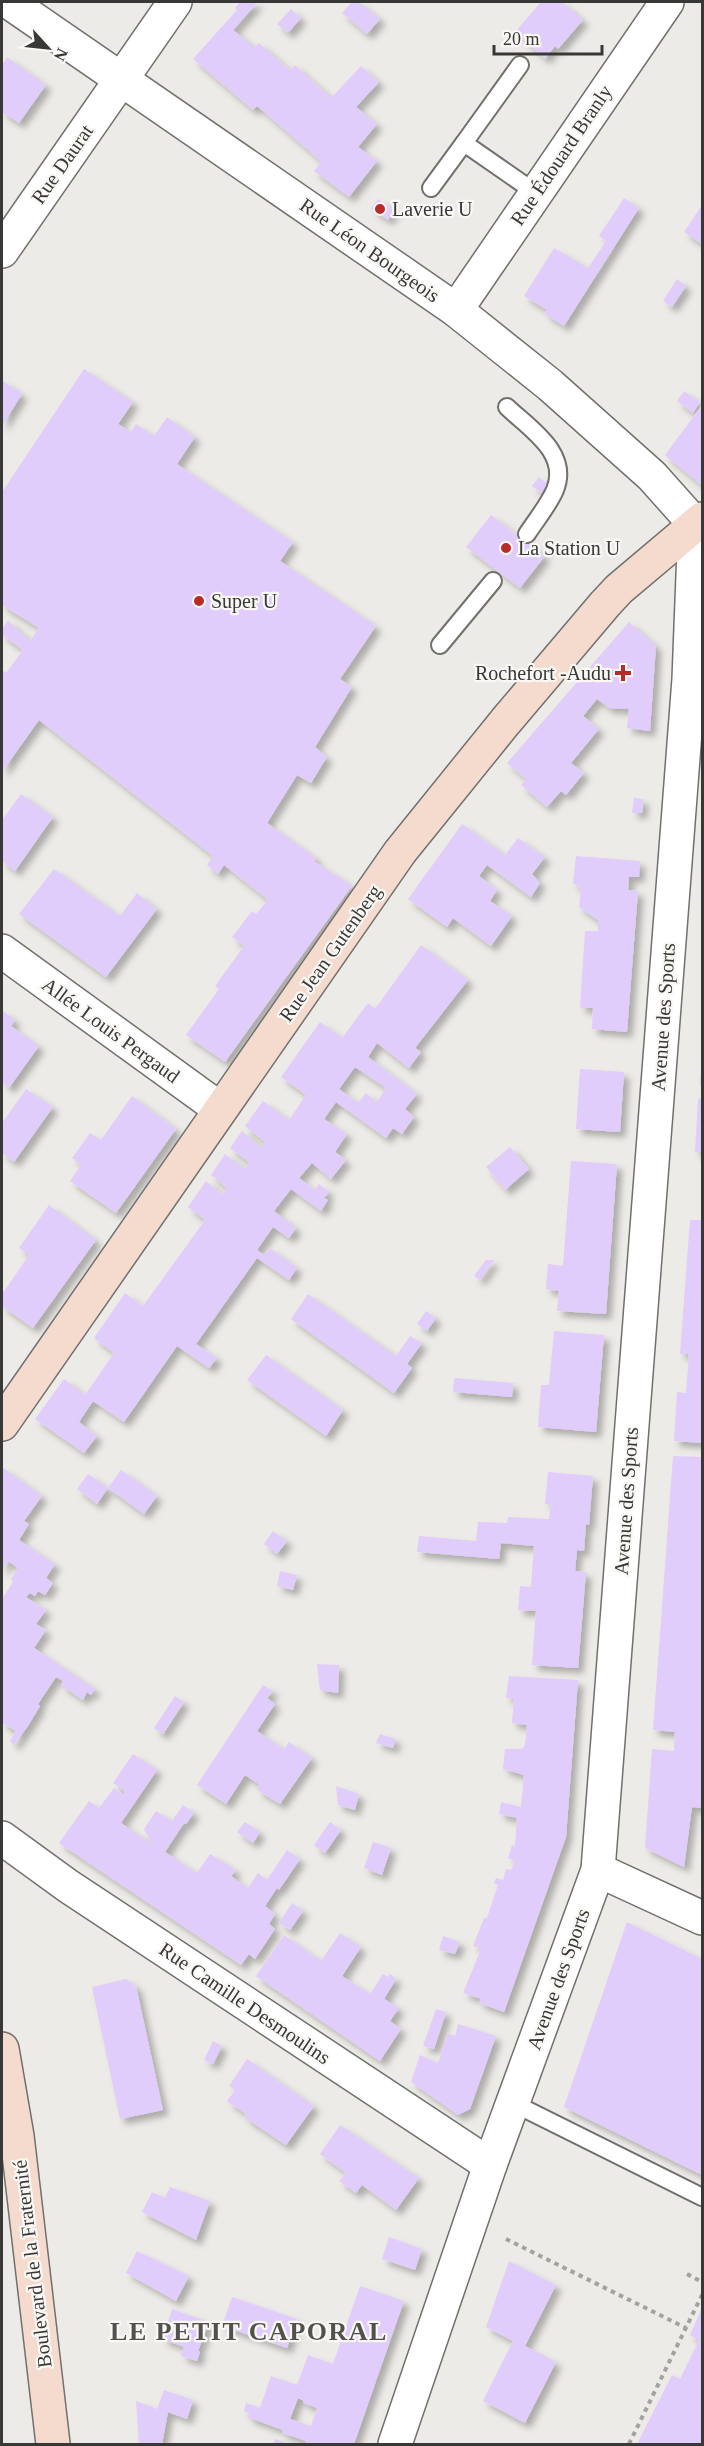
<svg xmlns="http://www.w3.org/2000/svg" width="704" height="2446" viewBox="0 0 704 2446" font-family="Georgia,serif">
<defs>
<filter id="shadow"><feDropShadow dx="5.5" dy="5.5" stdDeviation="3" flood-color="#0004"/></filter>
</defs>
<rect width="100%" height="100%" fill="#edebe7"/>
<g fill="#e0cdfb" fill-rule="evenodd" filter="url(#shadow)">
<path d="M240 2H258L233 30 255 48 259 43 290 70 295 65 331 98 361 66 379 82 356 107 377 124 358 147 377 161 349 197 314 171 321 162 307 149 257 106 253 110 193 59 237 10 235 8Z"/>
<path d="M352 2H359L380 19 367 34 342 13Z"/>
<path d="M541 2H562L583 20 558 49 555 46 545 59 515 32Z"/>
<path d="M291 9 301 18 288 33 277 24Z"/>
<path d="M7 57 46 85 19 123 2 112V65Z"/>
<path d="M624 198 639 208 564 326 544 313 547 310 524 296 554 248 588 268 606 241 599 236Z"/>
<path d="M378 199 394 210 388 220 371 209Z"/>
<path d="M702 205V244L684 232Z"/>
<path d="M677 279 686 286 672 307 663 301Z"/>
<path d="M84 369 133 402 118 424 131 432 136 424 154 436 167 417 195 437 177 464 293 542 280 561 376 626 340 679 352 687 315 747 327 757 311 783 297 775 267 823 316 858 314 861 352 886 225 1062 186 1035 219 989 215 986 244 946 232 937 252 911 256 914 268 900 224 865 218 874 207 865 213 856 39 720 2 772V670L6 673 23 650 2 635V629L8 620 30 641 39 628 2 605V492Z"/>
<path d="M2 380 22 394 2 426Z"/>
<path d="M684 391 700 402 693 413 677 401Z"/>
<path d="M702 405V481L700 484 665 455Z"/>
<path d="M539 477 547 484 541 493 532 486Z"/>
<path d="M491 515 545 556 520 588 466 547Z"/>
<path d="M629 622 656 646 650 731 627 728 629 709 609 708 597 699 583 716 599 729 571 763 584 773 566 795 561 791 547 807 521 785 526 779 507 763Z"/>
<path d="M21 794 53 817 15 871 2 861V820Z"/>
<path d="M634 798 643 799 642 813H632Z"/>
<path d="M462 824 505 855 518 838 545 857 532 874 540 883 531 897 487 865 479 876 497 890 490 901 512 916 491 946 453 918 447 927 408 899Z"/>
<path d="M576 856 640 861 639 877H629L628 890 638 891 627 1032 592 1029 593 1008H580L585 931H598V920L579 907 581 889 573 883Z"/>
<path d="M54 869 120 916 137 893 157 909 106 977 19 914Z"/>
<path d="M421 945 468 980 415 1048 421 1052 409 1068 377 1043 368 1057 417 1094 405 1109 414 1117 402 1134 393 1128 386 1138 336 1102 324 1119 347 1134 335 1152 346 1160 331 1179 312 1163 299 1178 315 1190 319 1184 329 1192 324 1198 328 1200 321 1211 291 1189 274 1211 296 1228 289 1238 273 1227 257 1250 264 1255 270 1248 297 1268 289 1280 257 1258 196 1344 217 1358 209 1368 177 1346 124 1422 93 1401 79 1422 97 1436 84 1453 35 1419 64 1379 85 1395 114 1353 94 1338 125 1293 143 1306 205 1220 188 1207 206 1181 222 1194 227 1188 211 1175 225 1154 244 1169 250 1163 230 1148 242 1131 261 1148 265 1142 245 1126 263 1101 289 1120 306 1095 281 1077 320 1022 342 1038 368 1003 375 1009ZM355 1067 386 1088 377 1102 366 1093 358 1103 339 1089Z"/>
<path d="M2 1010 15 1020 11 1026 39 1046 9 1088 2 1082Z"/>
<path d="M580 1069 624 1072 620 1132 576 1129Z"/>
<path d="M701 1070H702V1085H700Z"/>
<path d="M26 1089 53 1107 14 1162 2 1153V1123Z"/>
<path d="M132 1096 176 1129 116 1213 70 1181 81 1165 72 1158 90 1133 101 1140Z"/>
<path d="M698 1098 702 1099V1152H695Z"/>
<path d="M510 1147 529 1169 505 1190 486 1167Z"/>
<path d="M571 1161 617 1164 606 1314 557 1311 559 1291 546 1289 548 1264 563 1266Z"/>
<path d="M49 1205 96 1240 33 1328 2 1306V1294L29 1255 19 1248Z"/>
<path d="M690 1220H702V1443L674 1441 677 1392 686 1393 689 1354H680Z"/>
<path d="M486 1260H494L480 1280 474 1276Z"/>
<path d="M308 1294 396 1356 410 1336 422 1343 407 1364 412 1368 394 1393 291 1319Z"/>
<path d="M426 1311 436 1318 427 1331 417 1324Z"/>
<path d="M554 1331 604 1335 596 1432 538 1427 541 1385H549Z"/>
<path d="M266 1355 343 1410 326 1436 247 1380Z"/>
<path d="M454 1378 513 1383 512 1397 453 1392Z"/>
<path d="M673 1456 702 1457V1808L692 1807 684 1867 645 1848 652 1749 674 1751 675 1732 653 1730Z"/>
<path d="M2 1467 42 1496 24 1521 29 1524 19 1540 55 1564 46 1578 53 1583 45 1595 38 1591 35 1596 30 1593 26 1597 46 1610 36 1624 46 1630 34 1648 95 1689 91 1695 87 1692 83 1700 61 1685 63 1681 56 1677 38 1704 40 1706 28 1726 14 1745 10 1741 16 1731 2 1723V1599L13 1582 11 1579 18 1568 8 1561 2 1571Z"/>
<path d="M121 1470 157 1496 144 1514 108 1488Z"/>
<path d="M548 1472 593 1476 589 1525 586 1524 584 1551 577 1550 575 1571 586 1572 578 1668 532 1665 536 1611 518 1610 520 1586 531 1587 534 1546 501 1543 499 1559 417 1552 419 1536 476 1541 478 1522 507 1523 508 1517 549 1519 551 1504H545Z"/>
<path d="M88 1474 108 1488 97 1504 77 1489Z"/>
<path d="M273 1531 287 1541 277 1554 264 1544Z"/>
<path d="M280 1571 297 1575 293 1590 277 1586Z"/>
<path d="M317 1664 339 1665 338 1693 320 1690Z"/>
<path d="M509 1676 578 1680 566 1837 504 2012 479 2003 481 1999 463 1993 481 1949 473 1946 484 1918H487L498 1885 494 1883 496 1878 503 1880 506 1869 511 1870 515 1861 508 1858 512 1845 515 1846 517 1818 499 1814 501 1802 521 1807 524 1775 503 1769 505 1749H522L525 1745 527 1725 512 1723 514 1699 506 1698Z"/>
<path d="M263 1685 273 1691 267 1698 275 1704 257 1731 284 1749 289 1742 312 1758 280 1804 257 1790 260 1785 245 1775 226 1804 197 1785Z"/>
<path d="M175 1696 184 1702 163 1734 154 1728Z"/>
<path d="M380 1734 396 1739 393 1748 376 1743Z"/>
<path d="M133 1754 157 1770 121 1823 153 1845 144 1829 156 1811 172 1821 183 1805 194 1813 186 1824 184 1823 165 1852 197 1873 210 1854 236 1870 231 1876 248 1888 258 1873 267 1880 287 1850 300 1859 279 1890 277 1888 265 1906 275 1914 269 1924 275 1929 255 1959 249 1954 241 1965 59 1843 89 1801 99 1808 114 1788 123 1795 125 1791 113 1783Z"/>
<path d="M336 1786 359 1794 355 1810 338 1805Z"/>
<path d="M245 1822 260 1832 253 1843 237 1832Z"/>
<path d="M330 1822 341 1830 325 1853 314 1845Z"/>
<path d="M373 1842 391 1848 382 1875 364 1868Z"/>
<path d="M292 1903 303 1911 290 1930 279 1923Z"/>
<path d="M627 1922 702 1959V2175L564 2107Z"/>
<path d="M340 1933 361 1947 342 1976 370 1994 383 1974 388 1977 390 1974 396 1979 384 1999 399 2008 390 2021 401 2029 380 2061 256 1976 284 1935 321 1961Z"/>
<path d="M443 1936 460 1942 455 1954 439 1950Z"/>
<path d="M126 1979 136 1986 163 2110 120 2119 92 1987Z"/>
<path d="M436 2009 446 2012 434 2049 423 2046Z"/>
<path d="M458 2024 496 2036 470 2109 458 2115 411 2082 420 2055 438 2063 448 2033 455 2036Z"/>
<path d="M213 2041 222 2046 213 2064 204 2060Z"/>
<path d="M247 2059 314 2106 286 2145 244 2117 246 2114 227 2101 235 2090 229 2086Z"/>
<path d="M340 2125 419 2178 396 2210 362 2185 356 2193 339 2181 346 2173 320 2154Z"/>
<path d="M170 2187 210 2201 196 2240 142 2212 152 2192 165 2198Z"/>
<path d="M389 2237 422 2249 415 2270 382 2259Z"/>
<path d="M137 2251 189 2276 176 2301 126 2273Z"/>
<path d="M509 2261 556 2285 525 2346 556 2362 525 2423 483 2401 513 2341 486 2327Z"/>
<path d="M360 2286 404 2301 354 2444H305L306 2441 282 2433 283 2430 247 2417 250 2413 244 2411 246 2403 260 2408 271 2376 297 2385 308 2355 333 2364ZM298 2398 304 2401 303 2403 317 2408 311 2426 290 2419Z"/>
<path d="M232 2297 297 2319 287 2348 222 2326Z"/>
<path d="M702 2308V2444H637L672 2375 680 2379 699 2340 690 2335Z"/>
<path d="M172 2309 209 2322 198 2351 200 2352 197 2361 181 2356 184 2347 162 2339Z"/>
<path d="M164 2390 193 2400 187 2419 168 2412 162 2444H139L136 2401 157 2409Z"/>
<path d="M275 2439 290 2444H273Z"/>
</g>
<g fill="none" stroke-linecap="round" stroke-linejoin="round">
<g stroke="#71706d" stroke-width="20">
<g id="service">
<path d="M520 65 464 143 536 193"/>
<path d="M431 188 464 143"/>
<path d="M507 407C530 429 570 453 555 490 548 506 536 520 527 534"/>
<path d="M440 645 493 581"/>
<path d="M513 2103 702 2197"/>
</g>
</g>
<g stroke="#71706d" stroke-width="36">
<g id="minor">
<path d="M9 2 456 310 550 385 652 476 702 532"/>
<path d="M2 251 175 2"/>
<path d="M456 310 667 2"/>
<path d="M2 951 220 1109"/>
<path d="M2 1838 68 1886 490 2165"/>
<path d="M598 1870 702 1918"/>
<path d="M395 2444 490 2165 598 1870 689 679 695 524"/>
</g>
</g>
<g stroke="#71706d" stroke-width="36">
<g id="secondary">
<path d="M2 1424 400 852 505 722 605 604 619 589 702 519"/>
<path d="M2 2049 17 2136 53 2444"/>
</g>
</g>
<g stroke="#a4a29f" stroke-width="4" stroke-dasharray="4.5 4.5" stroke-linecap="butt">
<path d="M506 2239 686 2328"/>
<path d="M687 2274 702 2282"/>
<path d="M629 2444 702 2295"/>
</g>
<use href="#service" stroke="#fff" stroke-width="16"/>
<use href="#minor" stroke="#fff" stroke-width="33"/>
<use href="#secondary" stroke="#f4dbce" stroke-width="33"/>
</g>
<g fill="#b92a29" stroke="#faf8f5" stroke-width="2">
<circle cx="380" cy="209" r="6"/>
<circle cx="506" cy="548" r="6"/>
<circle cx="199" cy="601" r="6"/>
<path d="M620 664h6v6h6v6h-6v6h-6v-6h-6v-6h6z"/>
</g>
<g text-anchor="middle" dominant-baseline="central" stroke-width="4.5" stroke-linejoin="round" paint-order="stroke">
<g font-size="20" fill="#383836" stroke="#faf8f5">
<text transform="translate(561 155) rotate(-56)">Rue Édouard Branly</text>
<text transform="translate(62 164) rotate(-55)">Rue Daurat</text>
<text transform="translate(370 250) rotate(35)">Rue Léon Bourgeois</text>
<text transform="translate(330 953) rotate(-55)">Rue Jean Gutenberg</text>
<text transform="translate(663 1017) rotate(-86)">Avenue des Sports</text>
<text transform="translate(111 1030) rotate(36)">Allée Louis Pergaud</text>
<text transform="translate(626 1501) rotate(-86)">Avenue des Sports</text>
<text transform="translate(558 1979) rotate(-70)">Avenue des Sports</text>
<text transform="translate(245 2003) rotate(34)">Rue Camille Desmoulins</text>
<text transform="translate(32 2264) rotate(-97)">Boulevard de la Fraternité</text>
</g>
<g font-size="20" fill="#383836" stroke="#faf8f5" text-anchor="start">
<text x="392" y="209">Laverie U</text>
<text x="518" y="548">La Station U</text>
<text x="211" y="601">Super U</text>
<text x="611" y="673" text-anchor="end">Rochefort -Audu</text>
</g>
<g font-size="26" font-weight="bold" letter-spacing="1.5" fill="#53514e" stroke="#faf8f5">
<text x="249" y="2331">LE PETIT CAPORAL</text>
</g>
</g>
<rect width="704" height="2446" fill="none" stroke="#383836" stroke-width="6"/>
<g transform="translate(48 48) rotate(117)" stroke="#faf8f5" stroke-width="4.5" paint-order="stroke">
<path d="M0-4.5L10 22L0 15L-10 22Z" fill="#383836"/>
<text y="-9" font-size="16" font-weight="bold" text-anchor="middle" fill="#383836">N</text>
</g>
<path d="M494 45v9h108v-9" fill="none" stroke="#383836" stroke-width="3"/>
<text x="503" y="45" font-size="18" fill="#383836" stroke="#faf8f5" stroke-width="4.5" paint-order="stroke">20 m</text>
</svg>
